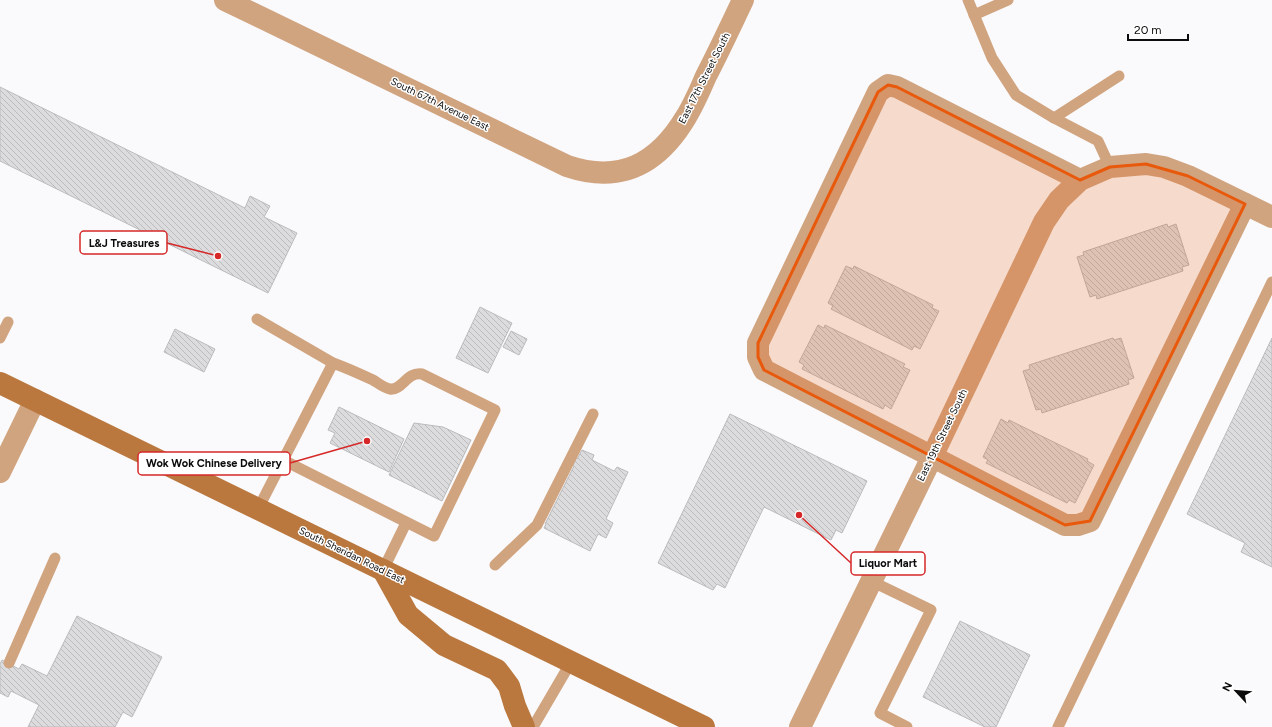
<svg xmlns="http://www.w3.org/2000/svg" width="1272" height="727" viewBox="0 0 1272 727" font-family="Figtree,sans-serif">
<defs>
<pattern id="building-back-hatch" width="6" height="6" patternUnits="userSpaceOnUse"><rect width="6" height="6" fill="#dcdcde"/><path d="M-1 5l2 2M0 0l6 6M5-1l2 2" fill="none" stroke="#bcbcbd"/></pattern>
</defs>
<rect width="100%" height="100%" fill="#fafafc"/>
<g fill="url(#building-back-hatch)" stroke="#babbbc">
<path d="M0 87 245 208 250 196 270 206 264 217 297 233 268 293 0 161Z"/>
<path d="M1167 224 1168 227 1176 224 1189 265 1182 267 1183 271 1097 299 1096 295 1090 297 1077 257 1084 255 1083 252Z"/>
<path d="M846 266 853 269 854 266 933 305 932 308 939 311 920 349 914 346 912 350 831 309 833 306 828 303Z"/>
<path d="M480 307 512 323 488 373 456 358Z"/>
<path d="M818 325 824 328 825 325 905 364 903 367 910 370 891 409 885 405 883 409 802 369 804 365 799 362Z"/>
<path d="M175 329 215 349 204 372 164 352Z"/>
<path d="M511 331 527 339 519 355 503 347Z"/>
<path d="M1113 338 1114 340 1121 338 1134 378 1128 380 1129 384 1042 413 1041 409 1036 410 1023 371 1030 369 1029 365Z"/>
<path d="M1272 338V567L1241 552 1245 543 1187 514Z"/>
<path d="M339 407 404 439 389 472 330 443 335 433 328 430Z"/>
<path d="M730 414 867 481 842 533 836 530 831 540 764 507 725 588 717 584 713 590 658 563Z"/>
<path d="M1001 419 1008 423 1009 420 1088 459 1087 461 1094 465 1075 503 1069 500 1067 503 986 463 988 460 983 457Z"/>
<path d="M414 423 443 427 471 440 442 501 389 475Z"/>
<path d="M582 450 594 455 592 460 614 471 617 467 628 472 606 519 613 523 606 538 598 534 590 551 544 528 546 524H545L574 466 573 465 576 458 577 459Z"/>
<path d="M77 616 162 657 132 717 123 712 115 727H28L39 705 11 691 8 697 0 693V664L2 660 19 669 22 664 47 676Z"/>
<path d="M960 621 1030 655 996 727H985L923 697Z"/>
</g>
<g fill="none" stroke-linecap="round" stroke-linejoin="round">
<g stroke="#d1a480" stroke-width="11">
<path d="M968 0 992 58 1016 95 1054 118 1098 141 1110 167"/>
<path d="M974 15 1008 0"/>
<path d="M1054 118 1119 76"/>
<path d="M257 319 333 363"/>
<path d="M0 338 8 322"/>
<path d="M258 509 333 363C347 368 360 374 373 380 378 383 384 388 390 389 402 391 407 371 422 374L495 410 434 536 283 460"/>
<path d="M495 565 537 525 593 414"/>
<path d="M383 570 406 523"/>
<path d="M871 581 931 610 880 713 907 727"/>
<path d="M9 663 55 558"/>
<path d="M533 727 571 662"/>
<path d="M1058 727 1272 282"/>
</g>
<g stroke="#d1a480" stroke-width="22">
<path d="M225 0 567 166C620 184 658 164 686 117 694 104 700 90 706 76 719 51 731 25 743 0"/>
<path d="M1080 180 897 87 888 85 878 92 758 343V357L764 370 1065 525H1078L1090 521 1245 204"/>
<path d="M0 472 35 400"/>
<path d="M800 727 932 457 1044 222 1059 200 1080 180 1110 167 1146 164 1164 167 1188 176 1272 217"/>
</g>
<g stroke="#ba783f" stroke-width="22">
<path d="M0 383 704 727"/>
<path d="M383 570 408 615 444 645 497 670 509 686 515 706 524 727"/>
</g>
</g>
<path fill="#e8590c" fill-opacity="0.2" stroke="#e8590c" stroke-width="3" stroke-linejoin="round" d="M888 85 897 87 1080 180 1110 167 1146 164 1188 176 1245 204 1090 521 1065 525 764 370 758 357V343L878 92Z"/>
<g text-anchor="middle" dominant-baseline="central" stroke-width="3" stroke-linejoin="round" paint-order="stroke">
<g font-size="10" fill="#0c0c0d" stroke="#fff">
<text transform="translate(704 78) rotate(-63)">East 17th Street South</text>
<text transform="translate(440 104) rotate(26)">South 67th Avenue East</text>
<text transform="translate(942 435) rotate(-64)">East 19th Street South</text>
<text transform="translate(352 555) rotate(26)">South Sheridan Road East</text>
</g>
</g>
<path fill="none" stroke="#d62828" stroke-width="1.5" d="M218 256L167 243M367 441L290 463M799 515L851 563"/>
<g fill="#d62828" stroke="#fff" stroke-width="1.5">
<circle cx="218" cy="256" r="4"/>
<circle cx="367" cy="441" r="4"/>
<circle cx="799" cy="515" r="4"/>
</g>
<g fill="#fff" stroke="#d62828" stroke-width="1.5">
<rect x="80" y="231" width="87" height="23" rx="4"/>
<rect x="138" y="452" width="152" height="23" rx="4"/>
<rect x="851" y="552" width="74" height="23" rx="4"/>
</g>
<g font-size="11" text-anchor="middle" font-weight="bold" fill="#0c0c0d">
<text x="124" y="247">L&amp;J Treasures</text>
<text x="214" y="467">Wok Wok Chinese Delivery</text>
<text x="888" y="567">Liquor Mart</text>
</g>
<g transform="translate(1236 691) rotate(296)" stroke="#ffffff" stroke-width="3" paint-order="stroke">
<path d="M0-3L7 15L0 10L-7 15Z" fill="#0c0c0d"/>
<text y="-6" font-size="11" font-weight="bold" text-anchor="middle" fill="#0c0c0d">N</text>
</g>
<path d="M1128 34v6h60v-6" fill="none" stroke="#0c0c0d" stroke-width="2"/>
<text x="1134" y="34" font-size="12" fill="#0c0c0d" stroke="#ffffff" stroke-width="3" paint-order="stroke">20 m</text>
</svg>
